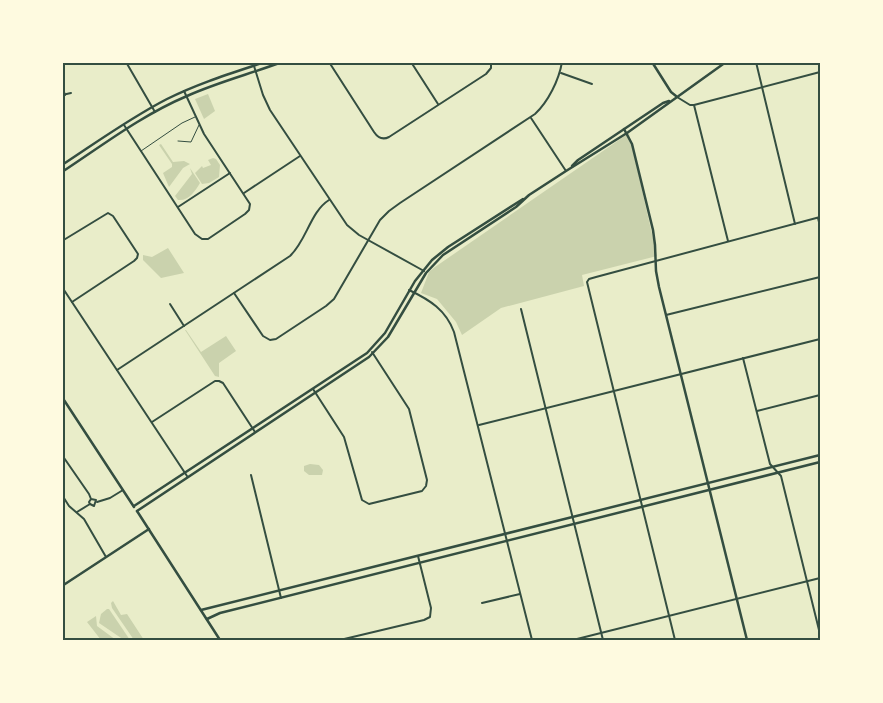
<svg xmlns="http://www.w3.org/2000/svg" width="883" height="703" viewBox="0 0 883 703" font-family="Literata,serif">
<rect width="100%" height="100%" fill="#e9edc9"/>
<g fill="#cad2ad">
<path d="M208 94 215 111 204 119 195 99Z"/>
<path d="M629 133 657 256 582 275 584 286 501 308 462 335 456 322 437 299 421 293 429 272 435 267Z"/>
<path d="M161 144 173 162 184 161 190 164 183 168 169 187 163 173 172 167V164L159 145Z"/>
<path d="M213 158 216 159 220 165 219 177 209 183 202 184 195 173 202 166 203 168 211 165 208 160Z"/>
<path d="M190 168 200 183C195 191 189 201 178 200L175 196 192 174Z"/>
<path d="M168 248 184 273 161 278 143 260V255L152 257Z"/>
<path d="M185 330H186L201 352 226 336 236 351 219 363V377L215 376Z"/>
<path d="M310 464 319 465 323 470 322 475H309L304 471V466Z"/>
<path d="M113 601 121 615 127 614 144 640H134L112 608 111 603Z"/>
<path d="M107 609H109L130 640H124L99 623 101 614Z"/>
<path d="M96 616 97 626 116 640H101L87 622Z"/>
</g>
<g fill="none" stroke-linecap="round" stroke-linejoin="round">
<g stroke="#344e41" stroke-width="1">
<path d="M178 141 191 142 199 125"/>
<path d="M141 151 182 123 195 117"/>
</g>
<g stroke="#344e41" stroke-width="2">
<path d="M126 62 155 112"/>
<path d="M329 62 374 132C378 138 383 140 389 137L486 74 491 68V62"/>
<path d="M411 62 438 104"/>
<path d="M756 62 795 224"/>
<path d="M254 66 263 95 270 110 347 225 359 235 424 271"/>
<path d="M561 73 592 84"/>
<path d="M62 86 65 95"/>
<path d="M62 95 71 93"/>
<path d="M677 97 690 105H694L820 72"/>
<path d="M694 105 728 241"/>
<path d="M531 118 566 171"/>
<path d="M124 125 195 234 202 239H208L245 214 249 210 250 204 204 134 184 91"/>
<path d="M244 193 300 156"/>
<path d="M178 207 230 173"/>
<path d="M818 218 820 226"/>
<path d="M62 241 108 213 113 216 138 254 137 258 134 261 72 302"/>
<path d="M62 287 187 476"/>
<path d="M409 290C430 300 446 310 454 332L532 640"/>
<path d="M234 293 263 336 270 340 276 339 326 306 334 299 380 220 389 211 400 203 535 114C548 102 559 80 562 62"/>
<path d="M170 304 184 326"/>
<path d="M521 309 603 640"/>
<path d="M666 315 820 277"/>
<path d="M743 358 770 464 781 476 820 634"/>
<path d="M117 370 290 256C307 240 310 212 329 200"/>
<path d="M313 389 344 437 362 500 369 504 422 491 426 486 427 480 409 409 372 352"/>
<path d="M757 411 820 395"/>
<path d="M152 422 215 381H219L223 383 255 432"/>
<path d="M479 425 820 339"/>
<path d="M62 455 89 494 91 499 89 502 90 504 94 506 96 500 91 499"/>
<path d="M251 475 281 598"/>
<path d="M62 481V492"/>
<path d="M62 495 69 506 84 519 106 557"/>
<path d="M97 502 110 498 123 490"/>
<path d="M77 512 90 504"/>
<path d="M482 603 520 594"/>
<path d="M340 640 424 620 430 617 431 608 418 556"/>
<path d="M573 640 820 578"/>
<path d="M675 640 587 282 589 279 596 277 820 217"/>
</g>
<g stroke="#344e41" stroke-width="2.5">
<path d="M652 62 671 92 676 96"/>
<path d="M624 129 632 144 653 230 655 245 656 271 659 287 747 640"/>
<path d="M62 165C97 142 130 118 167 99 199 83 232 73 265 62"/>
<path d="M572 166 578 160 663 103 669 101"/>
<path d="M62 172C103 145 142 115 187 96 218 82 250 74 282 62"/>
<path d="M62 397 134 507"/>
<path d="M134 506 367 353 385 333 415 281 432 260 448 247 523 199"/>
<path d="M137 511 369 357 388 337 426 273 443 255 516 207 529 195 566 171 627 133 726 62"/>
<path d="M137 511 220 640"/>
<path d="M62 586 149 529"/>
<path d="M201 610 820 455"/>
<path d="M207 619 220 613 820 462"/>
</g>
</g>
<rect width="883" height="703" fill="none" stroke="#fefae0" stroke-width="128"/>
<rect x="64" y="64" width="755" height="575" fill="none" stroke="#344e41" stroke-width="2"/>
</svg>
